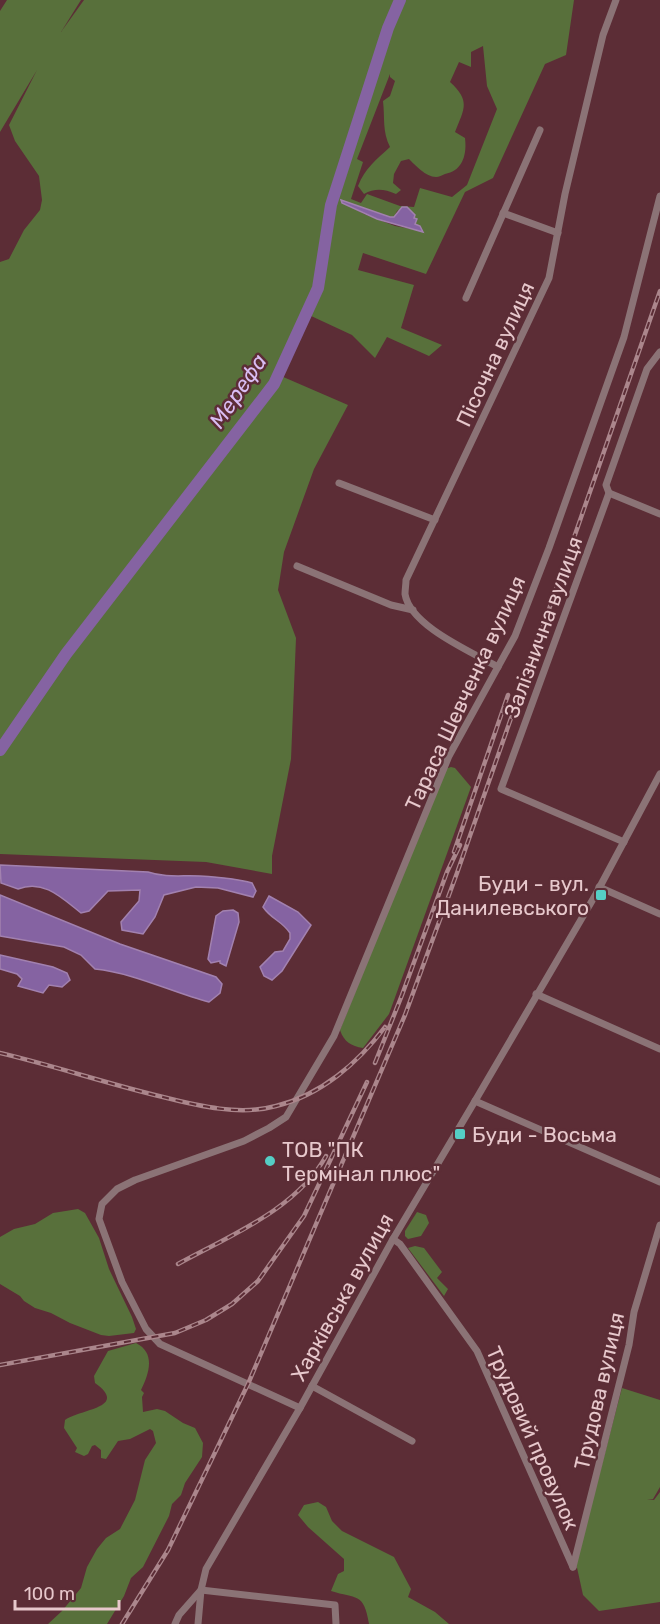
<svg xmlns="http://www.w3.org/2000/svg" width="660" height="1624" viewBox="0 0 660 1624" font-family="Rubik,sans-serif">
<rect width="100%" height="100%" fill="#5c2d36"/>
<g fill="#58703b" fill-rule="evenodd">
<path d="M7 0H81L61 32 84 0H574L566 55 545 64 493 178 465 192 426 274 363 253 358 270 414 285 401 328 442 345 429 356 387 337 375 358 352 335 309 315 281 376 348 405 314 469 284 552 278 590 296 638 291 759 272 856V874L206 862 0 854V262L9 259 24 230 40 210 42 200 39 176 15 141 9 125 37 70 0 132V11ZM483 46 487 86 497 109 467 185 452 197 420 188 414 207 400 206 367 194 361 203 351 199 363 162 357 159 390 74V77L395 81 390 96 383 101C385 118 382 131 390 147 376 160 365 168 358 186L364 194C375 188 384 189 396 194L401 190 393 183 394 174 401 161 409 159C415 165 426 177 436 177 439 177 442 175 445 174 463 171 467 154 465 138L455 132C464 109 471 101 450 82L459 62 471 67V52ZM340 201 390 217H394L397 211 404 207 415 215V224L423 231 395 226 364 214Z"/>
<path d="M451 767 455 768 471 787 389 1014 363 1048C351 1046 344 1042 340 1030L445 769Z"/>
<path d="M78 1209 85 1213 99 1238 109 1269 132 1317 136 1329 134 1333 109 1336 101 1335 70 1323 51 1313 35 1308 24 1301 20 1296 0 1284V1237L14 1229 35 1224 53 1213Z"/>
<path d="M417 1212 426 1215 429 1223 421 1236 408 1239 405 1236V1231Z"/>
<path d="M415 1246 424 1248 442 1272 437 1278 448 1289 444 1296 408 1248Z"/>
<path d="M136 1343C156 1353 149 1374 141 1390L144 1393 142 1397 143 1412 157 1409 165 1411 183 1423 195 1428 203 1443 202 1457 185 1483 181 1495 172 1504 169 1516 143 1567 131 1578 124 1596 107 1624H48L62 1611 81 1588 87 1567 97 1549 106 1538 120 1529 135 1500 145 1460 156 1443 153 1431 150 1429 130 1439 118 1441 106 1459 101 1458V1450L95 1445 92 1446 88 1454 84 1456 75 1452 77 1448 64 1428 65 1420C79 1409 130 1408 95 1383L94 1376 108 1351Z"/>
<path d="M622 1388 660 1400V1487L653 1499H647L654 1500 660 1492V1602L599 1611 583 1595 576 1563Z"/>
<path d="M318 1502 326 1507 332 1521 342 1531 394 1557 411 1589 408 1597 435 1612 449 1624H369C364 1592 356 1599 331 1591L338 1574 344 1571V1559L308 1527 298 1515 304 1505Z"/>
</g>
<g fill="#8563a2" stroke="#a281af" stroke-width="1.5">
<path d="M341 200 390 217H394L402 207H407L415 215 414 218 417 219 415 224 420 226 423 232 377 219 342 203Z"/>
<path d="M0 865 148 872C166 878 182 875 200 876 218 877 235 878 252 883L256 891 253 897 218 888 196 887 164 895 155 917 143 934 122 930 121 922 139 901 140 890 108 891 89 911 81 913C62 898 44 879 18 889L1 883Z"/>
<path d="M0 895 120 944 216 977 222 984 220 993 209 1002C171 992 134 973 95 969L81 955 64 947 0 936Z"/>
<path d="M269 896 298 912 311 925 282 971 272 980 264 976 260 967 275 952 283 951 290 939V933C281 920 272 920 263 907Z"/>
<path d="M233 910 238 913 239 922 226 966 220 963V961L211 963 208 959 216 916 223 911Z"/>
<path d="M0 955 53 967 67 973 70 980 62 987 49 985 43 993 18 986 22 979 17 974 0 969Z"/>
</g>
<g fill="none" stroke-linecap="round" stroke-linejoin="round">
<path stroke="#8563a2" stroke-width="12" d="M0 750 66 654 274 384 318 288 331 205 388 28 400 0"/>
<g stroke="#8b7376" stroke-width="7">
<path d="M503 213 558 233"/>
<path d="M466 298 540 130"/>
<path d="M339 483 435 520"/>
<path d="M609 493 660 514"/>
<path d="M297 566 391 605 413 610"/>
<path d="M498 667C472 652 410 626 405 594 405 590 406 584 406 580L549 278 565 194 603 35 616 0"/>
<path d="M624 842 501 789 609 493 606 485 647 369 660 352"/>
<path d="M599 887 660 914"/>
<path d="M536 994 660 1049"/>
<path d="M475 1101 660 1182"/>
<path d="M393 1239 400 1244 477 1351 573 1567"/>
<path d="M312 1386 412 1441"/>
<path d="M300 1408 160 1344 146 1329 122 1282 99 1219 102 1204 117 1189 135 1180 244 1141 269 1128 286 1117 334 1036 449 756 515 636 549 548 624 337 660 196"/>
<path d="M573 1567 629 1345 634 1312 660 1225"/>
<path d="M175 1624 179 1615 201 1590 335 1605 336 1624"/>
<path d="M198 1624 201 1590 206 1569 300 1408 393 1239 475 1101 596 894 660 774"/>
</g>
<g stroke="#ab868c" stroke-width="4.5">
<g id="rail">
<path d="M454 852 508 695"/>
<path d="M0 1053C55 1066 108 1084 163 1097 199 1106 240 1116 276 1106 321 1095 358 1063 385 1027"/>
<path d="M375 1063 402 995 447 872 460 845"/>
<path d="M178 1264C229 1236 297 1209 326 1156"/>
<path d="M0 1365 175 1333 206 1320 232 1304 258 1281 304 1216 367 1082"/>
<path d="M122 1624 168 1550 248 1384 405 1015 457 873 660 291"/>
</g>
</g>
<use href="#rail" stroke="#5c2d36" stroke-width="2" stroke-dasharray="7" stroke-linecap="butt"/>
</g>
<g fill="#55cec5" stroke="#5c2d36" stroke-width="2">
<rect x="595" y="889" width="12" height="12" rx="3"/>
<rect x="454" y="1128" width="12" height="12" rx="3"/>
<circle cx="270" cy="1161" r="6"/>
</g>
<g text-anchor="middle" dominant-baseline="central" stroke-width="5" stroke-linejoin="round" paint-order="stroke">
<g font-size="21" fill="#e7c8cc" stroke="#5c2d36">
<text transform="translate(495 354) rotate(-65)">Пісочна вулиця</text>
<text transform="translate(543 627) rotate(-70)">Залізнична вулиця</text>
<text transform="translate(465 693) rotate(-65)">Тараса Шевченка вулиця</text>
<text transform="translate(342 1297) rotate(-61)">Харківська вулиця</text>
<text transform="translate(599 1391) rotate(-77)">Трудова вулиця</text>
<text transform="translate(533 1438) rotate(66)">Трудовий провулок</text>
</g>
<g font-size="21" fill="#e7c8cc" stroke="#5c2d36" text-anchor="start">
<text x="589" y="883" text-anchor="end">Буди - вул.<tspan x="589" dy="24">Данилевського</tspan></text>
<text x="472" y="1134">Буди - Восьма</text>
<text x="282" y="1149">ТОВ "ПК<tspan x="282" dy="24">Термінал плюс"</tspan></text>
</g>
<g font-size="22" font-style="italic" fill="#d9bdf3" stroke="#5c2d36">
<text transform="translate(238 391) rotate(-56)">Мерефа</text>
</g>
</g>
<path d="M15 1600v9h104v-9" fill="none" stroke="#e7c8cc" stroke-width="3"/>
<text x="24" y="1600" font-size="18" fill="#e7c8cc" stroke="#5c2d36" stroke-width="4.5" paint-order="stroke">100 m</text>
</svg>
